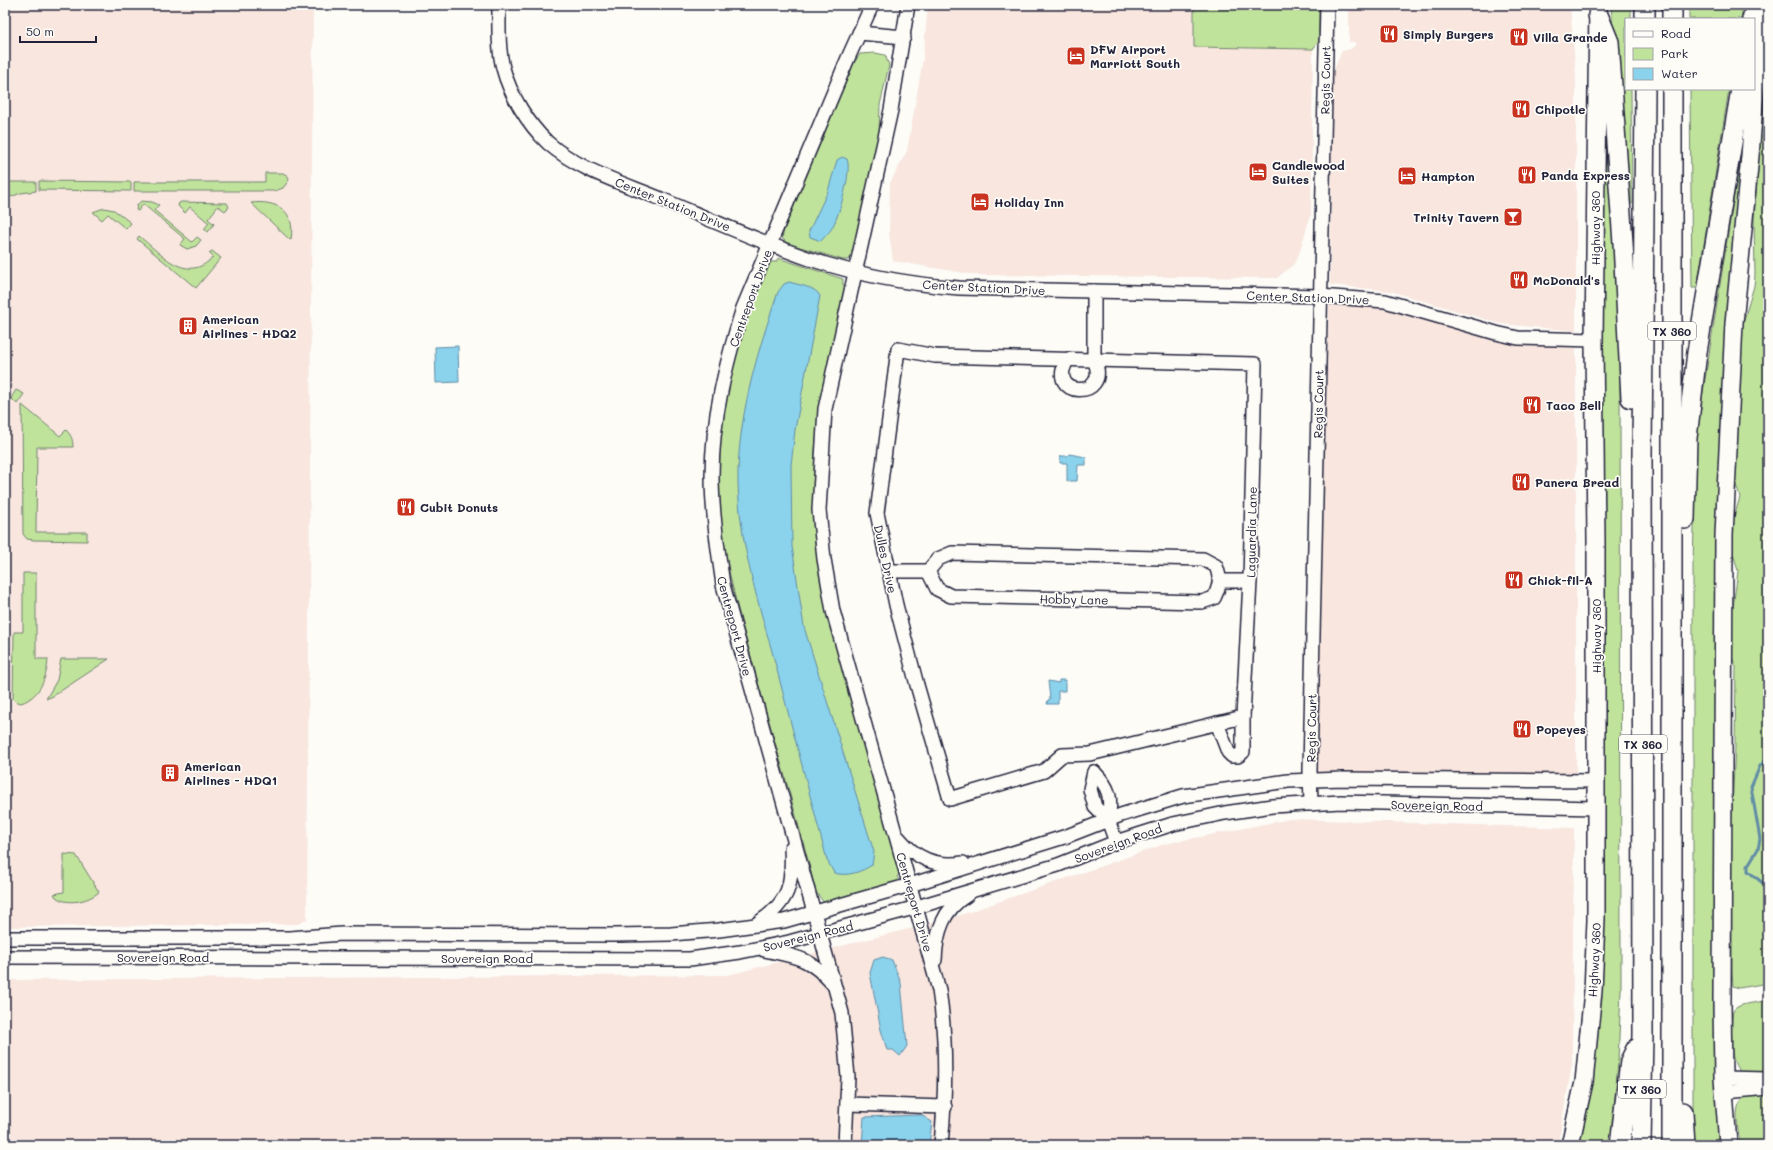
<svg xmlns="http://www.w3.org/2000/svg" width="1773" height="1150" viewBox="0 0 1773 1150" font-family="Mali,sans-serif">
<rect width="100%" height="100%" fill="#fdfcf7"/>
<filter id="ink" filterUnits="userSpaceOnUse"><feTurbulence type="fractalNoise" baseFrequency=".025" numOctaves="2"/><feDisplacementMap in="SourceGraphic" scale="8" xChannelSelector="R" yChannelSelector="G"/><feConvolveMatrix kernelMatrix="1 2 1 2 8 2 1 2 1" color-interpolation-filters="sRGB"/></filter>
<g filter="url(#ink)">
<g fill="#f8e6df">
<path d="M5 5H313L307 919 298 924 5 927Z"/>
<path d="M928 5H1194V47L1313 49 1311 214 1298 257 1293 265 1277 278 976 275 893 261 889 233 890 183 907 151 923 59Z"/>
<path d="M1349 5H1570L1576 76V331L1501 324 1390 291 1330 285 1333 72 1342 51 1351 49 1355 45V42H1349Z"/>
<path d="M1329 304 1376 306 1409 313 1511 343 1576 348V774H1315Z"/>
<path d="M1290 819 1574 828 1572 1064 1558 1145H5V980L728 975 952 918 1165 844Z"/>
</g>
<g fill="#c0e39c" stroke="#71826c">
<path d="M1194 5H1319V41L1313 49 1194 47Z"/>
<path d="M1611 5H1631V19H1626V89H1631L1632 204H1627Z"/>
<path d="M1689 5H1743V6L1741 19H1689Z"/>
<path d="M1764 5H1768V983L1739 988 1733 986 1732 972 1731 833 1735 746 1736 667 1732 657 1730 629 1738 571 1730 542 1733 521 1740 497 1733 477 1738 340 1754 286 1755 275 1754 218 1762 114Z"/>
<path d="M875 53 885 55 889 65 880 105 879 135 853 256 848 260H843L787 243 782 238 784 230 854 63 860 54Z"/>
<path d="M1690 89H1729L1697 288H1692Z"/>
<path d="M1741 152H1745L1721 418 1716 515V859L1721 1145H1695L1693 1110V562L1697 430Z"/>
<path d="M1602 161H1607L1619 308 1620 377 1621 990 1618 1061 1611 1145H1580L1589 1084Z"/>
<path d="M265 173H283L288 176 289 180 283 188 275 191H134V182H265Z"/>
<path d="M39 181 131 182V191L39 190Z"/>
<path d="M5 182H36V191L21 193 5 199Z"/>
<path d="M141 201 152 202 159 205 154 210 192 242 197 237 201 240 196 246 187 249 180 245 185 239 143 204 138 211 136 210 137 205Z"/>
<path d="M181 202 224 203H227L229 207 225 211 218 206 208 219 214 224 208 232 204 229 209 223 190 207 185 213 178 206 179 203Z"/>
<path d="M251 203C276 200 296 210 291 239L290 240Z"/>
<path d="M104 208 114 210 131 223 126 229 108 214 102 220 93 212Z"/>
<path d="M139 236C161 254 187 285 213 257L209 253 212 251 221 258 196 288 137 239Z"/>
<path d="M778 258 843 279V285L847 287C836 337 821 388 816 440 813 470 814 500 815 531L900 873 897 877 899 880 894 884 824 903 816 892C798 819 776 747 756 675 743 627 728 579 722 529 712 439 730 343 770 262H776Z"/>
<path d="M16 390 24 394 17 404 11 398Z"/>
<path d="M22 405 60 436 66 430C71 435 73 439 73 447H37L36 532H87V541L34 540 27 539 23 534Z"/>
<path d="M23 573H36V659H48C47 677 40 697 21 703L15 701 13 699 14 632H23Z"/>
<path d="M61 659H109L53 696 46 699 57 680Z"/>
<path d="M64 854 76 855 99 892C89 901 67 906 56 897L54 894 64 892Z"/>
<path d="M1768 999V1076C1761 1075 1750 1076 1743 1073 1727 1066 1731 1025 1733 1011 1740 1001 1757 1005 1768 999Z"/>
<path d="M1768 1092V1145H1740C1739 1131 1730 1101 1749 1095 1755 1093 1762 1093 1768 1092Z"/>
</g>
<g fill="#8bd2ec" stroke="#618ca5">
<path d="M842 157 847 159C852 171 840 213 833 226 831 231 825 236 821 241L810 237 809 231 828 191 837 160Z"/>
<path d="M789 282C799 285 816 287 820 296L795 430 791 466 792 546 804 627 874 852 872 865C861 872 847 877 834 873L827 860C809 792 791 724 773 655 756 595 737 535 738 471 740 409 758 350 778 292L784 284Z"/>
<path d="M458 346 459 382 436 383 435 347Z"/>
<path d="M1069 454 1086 457V465H1078L1077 481H1067V463H1060V456H1067Z"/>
<path d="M1059 680H1065V691H1058V704H1047L1048 700 1050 699 1048 681 1059 683Z"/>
<path d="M883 957 892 960 901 983 907 1046 900 1056 893 1050H887L881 1030 870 973 874 960Z"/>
<path d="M921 1115 932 1122 929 1145H862L864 1117Z"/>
</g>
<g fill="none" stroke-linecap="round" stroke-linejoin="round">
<g stroke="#618ca5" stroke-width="3">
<path d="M1768 758 1760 766 1751 787 1760 839 1758 849 1748 865V871L1764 884H1768"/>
<path d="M1764 1120 1768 1133"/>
</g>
<g stroke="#22223b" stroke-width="16">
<g id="minor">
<path d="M499 5C499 26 498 48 503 68 510 95 528 124 548 143 580 171 623 183 661 199 711 220 760 242 810 259 858 275 909 284 959 288L1320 296 1385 301 1496 333 1518 338 1594 340"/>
<path d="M908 5 891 110 825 409 819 510 824 559 833 611 939 990C947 1042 946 1092 941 1145"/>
<path d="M859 33 904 37"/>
<path d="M898 349 935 356 1255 364 1250 581 1243 717 1090 754 1062 755 1044 771 950 799 917 685 896 605 877 513Z"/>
<path d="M1068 359C1043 398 1113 401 1094 360V291"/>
<path d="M889 571H928L938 559 952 553 1203 559 1216 566C1221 579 1220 585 1214 598L1202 602 951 596 937 589 928 571"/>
<path d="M1220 581H1250"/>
<path d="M1217 723 1228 752 1232 756H1238L1243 752V717"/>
<path d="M1094 772 1090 789 1095 807 1108 820 1116 842"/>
<path d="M1094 772C1110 788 1112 798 1108 820"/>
<path d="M1311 804 1310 770 1327 5"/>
<path d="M898 837C916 859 935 867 963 863"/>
<path d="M758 923C790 902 793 883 791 848"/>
<path d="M5 938H290L342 934 615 935 671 934 719 930 784 921 910 885 1067 836 1121 815 1183 796 1288 781 1342 779 1595 781"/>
<path d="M764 950C798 957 809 957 833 984"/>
<path d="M5 957 690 959 740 952 789 942 917 907 1058 865 1116 842 1173 824 1225 813 1272 806 1341 802 1595 808"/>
<path d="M935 960C936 933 943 909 967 895"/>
<path d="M1723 1078 1768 1079"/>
<path d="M1725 1092 1768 1088"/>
<path d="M848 1104 945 1107"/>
<path d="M845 1145 848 1077 842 1013 723 585C718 549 712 512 712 476 712 418 726 363 743 308L848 58 872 5"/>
</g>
</g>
<g stroke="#22223b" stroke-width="20">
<g id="major">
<path d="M1570 1145 1584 1082 1593 991 1596 920V541L1594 340 1598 5"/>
<path d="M1728 1145 1723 1078 1722 1001 1724 535 1734 323 1750 156 1758 54 1756 5"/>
</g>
</g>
<g stroke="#22223b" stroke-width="22">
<g id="highway">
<path d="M1645 5V19"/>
<path d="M1672 5V19"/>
<path d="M1598 15 1609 42 1623 243 1631 398"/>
<path d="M1752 19 1756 5"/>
<path d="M1685 519 1687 438 1697 352 1741 89"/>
<path d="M1683 1112 1685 1145"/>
<path d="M1620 1145 1630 1061 1636 1049"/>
<path d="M1641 1145 1643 1033 1642 454 1645 89"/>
<path d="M1672 1145V89"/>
</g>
</g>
<use href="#minor" stroke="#fdfcf7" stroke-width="13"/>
<use href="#major" stroke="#fdfcf7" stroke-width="17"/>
<use href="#highway" stroke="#fdfcf7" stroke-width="19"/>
</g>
</g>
<defs>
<g id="restaurant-square" transform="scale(1)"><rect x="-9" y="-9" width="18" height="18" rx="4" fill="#c8321e" stroke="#fdfcf7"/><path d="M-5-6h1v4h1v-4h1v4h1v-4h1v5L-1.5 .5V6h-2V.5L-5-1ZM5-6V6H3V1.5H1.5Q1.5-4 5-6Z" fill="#fff"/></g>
<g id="hotel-square" transform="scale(1)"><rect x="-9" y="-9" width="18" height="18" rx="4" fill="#c8321e" stroke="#fdfcf7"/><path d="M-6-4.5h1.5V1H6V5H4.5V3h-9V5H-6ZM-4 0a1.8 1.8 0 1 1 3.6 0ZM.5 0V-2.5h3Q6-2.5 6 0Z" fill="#fff"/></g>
<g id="bar-square" transform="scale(1)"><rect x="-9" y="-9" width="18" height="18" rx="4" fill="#c8321e" stroke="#fdfcf7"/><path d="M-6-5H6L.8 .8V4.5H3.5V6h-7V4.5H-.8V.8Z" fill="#fff"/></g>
<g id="building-square" transform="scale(1)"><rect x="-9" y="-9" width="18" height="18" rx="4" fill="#c8321e" stroke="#fdfcf7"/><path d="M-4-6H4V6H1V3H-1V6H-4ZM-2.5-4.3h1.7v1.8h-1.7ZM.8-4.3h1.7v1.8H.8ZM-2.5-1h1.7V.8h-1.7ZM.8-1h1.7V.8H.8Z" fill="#fff"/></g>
</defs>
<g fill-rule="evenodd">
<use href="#restaurant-square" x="1389" y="34"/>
<use href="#restaurant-square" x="1519" y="37"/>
<use href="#hotel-square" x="1076" y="56"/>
<use href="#restaurant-square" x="1521" y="109"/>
<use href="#hotel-square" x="1258" y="172"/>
<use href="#restaurant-square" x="1527" y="175"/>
<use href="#hotel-square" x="1407" y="176"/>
<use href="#hotel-square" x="980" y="202"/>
<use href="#bar-square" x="1513" y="217"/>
<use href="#restaurant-square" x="1519" y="280"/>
<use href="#building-square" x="188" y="326"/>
<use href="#restaurant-square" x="1532" y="405"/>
<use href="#restaurant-square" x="1521" y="482"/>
<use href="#restaurant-square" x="406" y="507"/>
<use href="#restaurant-square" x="1514" y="580"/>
<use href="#restaurant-square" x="1522" y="729"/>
<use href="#building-square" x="170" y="773"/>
</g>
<g text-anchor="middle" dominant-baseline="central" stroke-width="3.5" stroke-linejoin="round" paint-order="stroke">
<g fill="#fdfcf7" stroke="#646373" stroke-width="1">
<rect x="1648" y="322" width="48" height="18" rx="3"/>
<rect x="1619" y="735" width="48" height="18" rx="3"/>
<rect x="1618" y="1080" width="48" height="18" rx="3"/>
</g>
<g font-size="11" font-weight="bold" fill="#22223b">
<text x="1672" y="331">TX 360</text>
<text x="1643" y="744">TX 360</text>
<text x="1642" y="1089">TX 360</text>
</g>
<g font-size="12" font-weight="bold" fill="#22223b" stroke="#fdfcf7" text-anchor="start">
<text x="1403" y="34">Simply Burgers</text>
<text x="1533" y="37">Villa Grande</text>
<text x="1090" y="49">DFW Airport<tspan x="1090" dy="14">Marriott South</tspan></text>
<text x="1535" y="109">Chipotle</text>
<text x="1272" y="165">Candlewood<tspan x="1272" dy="14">Suites</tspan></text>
<text x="1541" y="175">Panda Express</text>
<text x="1421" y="176">Hampton</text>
<text x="994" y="202">Holiday Inn</text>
<text x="1499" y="217" text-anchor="end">Trinity Tavern</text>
<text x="1533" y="280">McDonald's</text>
<text x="202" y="319">American<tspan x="202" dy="14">Airlines - HDQ2</tspan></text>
<text x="1546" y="405">Taco Bell</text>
<text x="1535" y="482">Panera Bread</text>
<text x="420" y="507">Cubit Donuts</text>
<text x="1528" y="580">Chick-fil-A</text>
<text x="1536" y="729">Popeyes</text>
<text x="184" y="766">American<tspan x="184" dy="14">Airlines - HDQ1</tspan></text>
</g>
<g font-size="12" fill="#22223b" stroke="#fdfcf7">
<text transform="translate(1325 80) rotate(-89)">Regis Court</text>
<text transform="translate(673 204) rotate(22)">Center Station Drive</text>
<text transform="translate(1595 228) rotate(-90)">Highway 360</text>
<text transform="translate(984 287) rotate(3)">Center Station Drive</text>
<text transform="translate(1308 297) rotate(2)">Center Station Drive</text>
<text transform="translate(750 298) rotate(-70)">Centreport Drive</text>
<text transform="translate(1318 404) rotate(-89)">Regis Court</text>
<text transform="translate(1251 532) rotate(-89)">Laguardia Lane</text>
<text transform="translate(886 559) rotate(78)">Dulles Drive</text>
<text transform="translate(1074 599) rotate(1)">Hobby Lane</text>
<text transform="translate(735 626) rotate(75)">Centreport Drive</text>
<text transform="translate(1596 636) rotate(-90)">Highway 360</text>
<text transform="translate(1311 728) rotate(-89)">Regis Court</text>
<text transform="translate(1437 805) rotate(1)">Sovereign Road</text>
<text transform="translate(1118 843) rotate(-20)">Sovereign Road</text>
<text transform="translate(915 902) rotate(74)">Centreport Drive</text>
<text transform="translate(808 936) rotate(-14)">Sovereign Road</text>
<text x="163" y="957">Sovereign Road</text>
<text x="487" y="958">Sovereign Road</text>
<text transform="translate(1594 960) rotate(-87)">Highway 360</text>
</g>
</g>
<rect width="1773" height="1150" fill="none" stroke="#fdfcf7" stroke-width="20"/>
<rect x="10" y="10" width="1753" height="1130" fill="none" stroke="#22223b" stroke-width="1.5" filter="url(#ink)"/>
<rect x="1625" y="18" width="130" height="72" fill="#fdfcf7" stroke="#a5a5ac"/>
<rect x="1633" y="31" width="20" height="6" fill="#fdfcf7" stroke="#a5a5ac"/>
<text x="1661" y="38" font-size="12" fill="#22223b">Road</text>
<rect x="1633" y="48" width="20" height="12" fill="#c0e39c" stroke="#a5a5ac"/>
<text x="1661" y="58" font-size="12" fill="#22223b">Park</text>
<rect x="1633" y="68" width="20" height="12" fill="#8bd2ec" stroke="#a5a5ac"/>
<text x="1661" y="78" font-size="12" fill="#22223b">Water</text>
<path d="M20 36v6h76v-6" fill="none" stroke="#22223b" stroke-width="2"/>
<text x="26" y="36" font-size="12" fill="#22223b" stroke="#fdfcf7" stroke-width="3" paint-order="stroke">50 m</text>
</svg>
